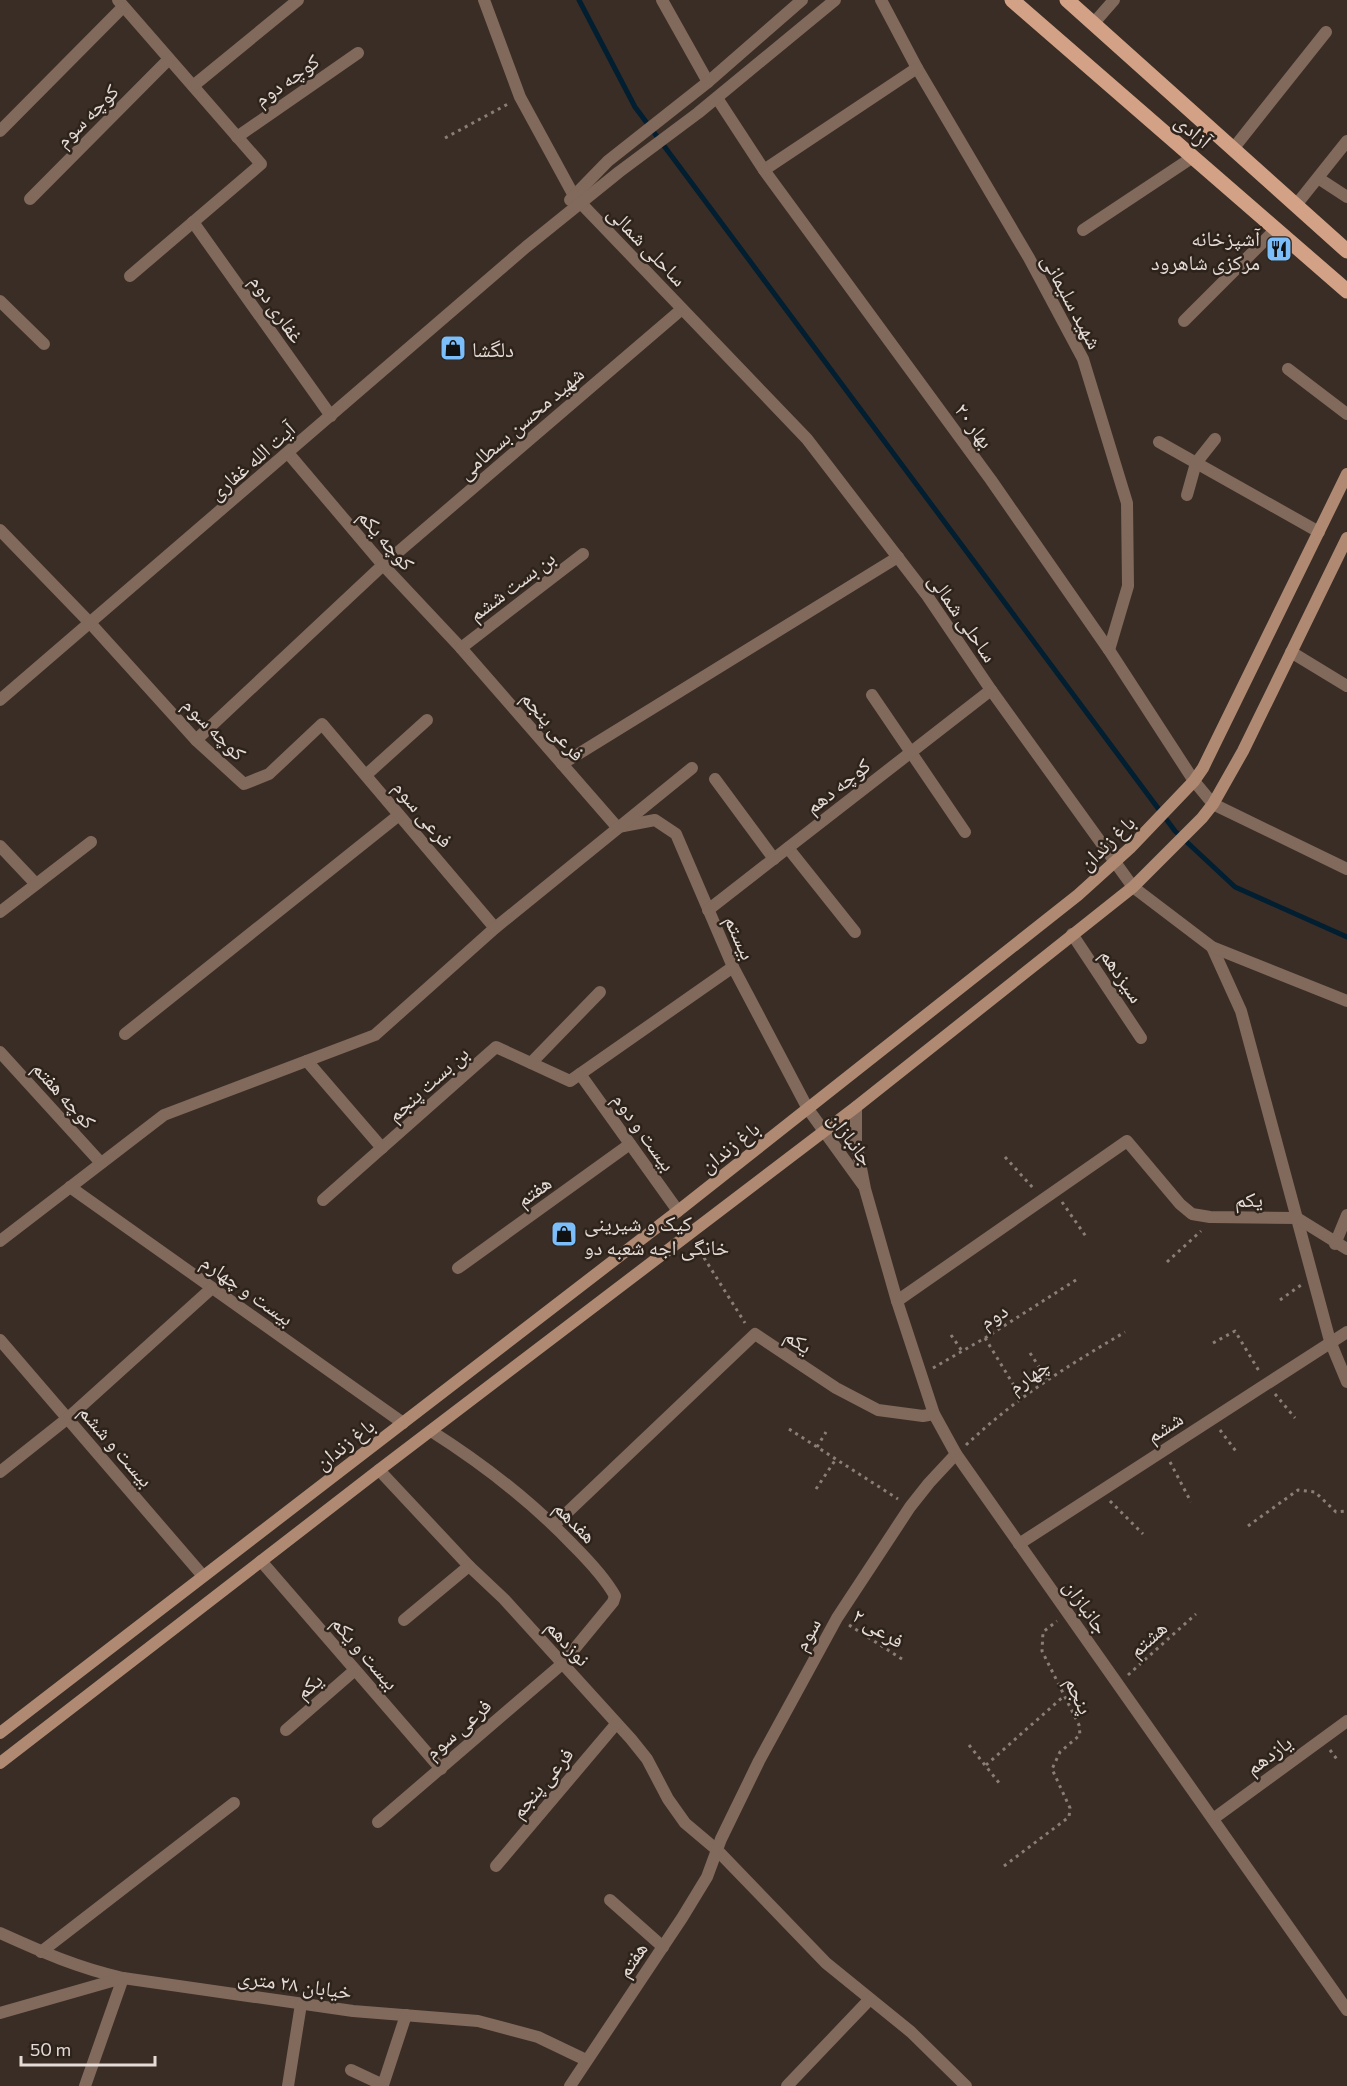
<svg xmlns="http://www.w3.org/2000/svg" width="1347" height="2086" viewBox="0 0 1347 2086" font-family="Commissioner,'Noto Naskh Arabic',sans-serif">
<rect width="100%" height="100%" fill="#392d25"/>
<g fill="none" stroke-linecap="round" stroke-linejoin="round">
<path stroke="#021e31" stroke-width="5" d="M579 0 635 107 1175 831 1235 887 1347 937"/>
<g stroke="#897e78" stroke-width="3" stroke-dasharray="3 4.5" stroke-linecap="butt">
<path d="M445 138 508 104"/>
<path d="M1005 1157 1034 1189"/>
<path d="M1062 1202 1087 1238"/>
<path d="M696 1245 745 1323"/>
<path d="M1167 1262 1201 1231"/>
<path d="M1280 1300 1301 1285"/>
<path d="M951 1335 962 1351"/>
<path d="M985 1338 1021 1397"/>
<path d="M1213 1343 1235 1331 1259 1371"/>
<path d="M1030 1353 1047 1379"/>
<path d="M933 1368 985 1338 1079 1278"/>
<path d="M1275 1394 1295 1418"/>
<path d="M789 1429 898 1499"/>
<path d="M1220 1430 1238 1454"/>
<path d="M966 1445C1017 1397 1066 1367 1125 1332"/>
<path d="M817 1447 826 1432"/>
<path d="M1170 1462 1191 1502"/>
<path d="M816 1489 836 1459"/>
<path d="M1110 1501 1143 1534"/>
<path d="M1248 1526 1298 1490 1315 1492 1336 1512 1347 1511"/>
<path d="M849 1625 905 1661"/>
<path d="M1128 1675 1196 1614"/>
<path d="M969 1745 1000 1784"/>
<path d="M1330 1750 1339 1762"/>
<path d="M986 1765 1064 1696"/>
<path d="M1004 1866 1069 1817 1070 1808 1052 1769 1060 1752 1080 1735 1079 1725 1042 1651 1043 1632 1057 1621"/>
</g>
<g stroke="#81695b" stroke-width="12">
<path d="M118 0 261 164 130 276"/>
<path d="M881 0 917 68 1029 258 1083 359 1127 503 1128 586 1109 650"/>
<path d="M1093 24 1114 0"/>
<path d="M193 86 298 0"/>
<path d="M0 131 123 7"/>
<path d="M237 137 358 53"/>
<path d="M1233 149 1326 32"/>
<path d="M764 170 917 68"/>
<path d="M1318 178 1347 197"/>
<path d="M30 199 169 59"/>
<path d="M1296 205 1347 141"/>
<path d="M193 222 331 416"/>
<path d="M1083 230 1193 157"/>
<path d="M0 301 44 344"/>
<path d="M1184 321 1276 229"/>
<path d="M1288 369 1347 414"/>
<path d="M1159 442 1319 532"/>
<path d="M288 453 383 565 461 648 617 827"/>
<path d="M1187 495 1196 463 1215 439"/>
<path d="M0 530 91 624 196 740 244 784 269 774 322 724 495 928"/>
<path d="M461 648 583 554"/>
<path d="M1291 652 1347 686"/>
<path d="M872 695 965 832"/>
<path d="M196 740 383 565 682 309"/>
<path d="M562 764 898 557"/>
<path d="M366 775 427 720"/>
<path d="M715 779 774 859"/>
<path d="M618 827 655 820 676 834 733 967 808 1109"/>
<path d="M0 846 36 884"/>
<path d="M788 848 855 932"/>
<path d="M708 910 991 690"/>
<path d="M0 912 91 842"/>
<path d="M1072 934 1141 1038"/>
<path d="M1212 947 1241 1011 1330 1341 1347 1382"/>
<path d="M125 1034 399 815"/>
<path d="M0 1052 101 1163"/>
<path d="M307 1061 382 1148"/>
<path d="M531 1063 600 992"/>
<path d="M580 1074 678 1211"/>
<path d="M70 1187 403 1423"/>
<path d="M323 1200 496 1047 570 1081 733 967"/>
<path d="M0 1241 164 1115 375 1035 495 928 692 768"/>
<path d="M1335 1244 1347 1215"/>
<path d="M458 1268 630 1144"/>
<path d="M897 1301 1127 1141 1180 1204 1192 1214 1210 1217 1297 1218 1347 1249"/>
<path d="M0 1340 203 1576"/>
<path d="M379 1470 469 1566 504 1599 631 1739 647 1759 668 1799 685 1823 717 1850 826 1963 911 2032 966 2086"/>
<path d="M0 1472 68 1418 212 1288"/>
<path d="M554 1525 755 1334 836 1388 878 1410 923 1416 934 1414"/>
<path d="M1019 1544 1347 1332"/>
<path d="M261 1561 441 1769"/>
<path d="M404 1620 469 1566"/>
<path d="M286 1730 355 1670"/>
<path d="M1213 1819 1347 1721"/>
<path d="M378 1822 562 1664 613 1602 615 1596C605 1578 589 1561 574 1546 531 1501 483 1464 431 1431"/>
<path d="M496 1866 616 1724"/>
<path d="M610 1900 663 1947"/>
<path d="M0 1933C42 1952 78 1968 123 1978L353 2011 478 2021 538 2037 586 2060"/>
<path d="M41 1952 234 1803"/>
<path d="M0 2013 119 1979"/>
<path d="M351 2070 383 2085 406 2015"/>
<path d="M85 2086 123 1978"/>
<path d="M288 2086 301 2004"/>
<path d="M570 2086 682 1918 707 1877 721 1839 759 1761 837 1618 910 1507 929 1483 956 1454"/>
<path d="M787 2086 870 1999"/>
</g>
<g stroke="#81695b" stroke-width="12">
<path d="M484 0 520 97 574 196 807 439 926 594 991 690 1133 887 1212 947 1347 1001"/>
<path d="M662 0 708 82"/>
<path d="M717 98 764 170 991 480 1109 650 1194 781 1213 804 1347 869"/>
<path d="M570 200 608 161 708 82 802 0"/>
<path d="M0 700 526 247 619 172 698 113 835 0"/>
<path d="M856 1107V1142L865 1189 897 1301 934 1414 956 1454 1347 2010"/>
<path d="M808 1109 863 1185"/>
</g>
<g stroke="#b08973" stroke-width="12">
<path d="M0 1733 678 1211 1078 895 1130 848 1194 781 1203 768 1347 474"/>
<path d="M0 1763 379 1470 856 1107 1133 887 1202 818 1213 804 1243 751 1347 538"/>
</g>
<g stroke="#d3a185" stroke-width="15">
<path d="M1012 0 1347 291"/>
<path d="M1067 0 1347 251"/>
</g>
</g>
<defs>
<g id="restaurant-square" transform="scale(1.35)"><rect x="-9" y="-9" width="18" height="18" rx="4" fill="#7cbef9" stroke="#2e231b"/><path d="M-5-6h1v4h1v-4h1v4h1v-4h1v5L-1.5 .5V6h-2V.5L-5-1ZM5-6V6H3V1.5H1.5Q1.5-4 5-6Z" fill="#111"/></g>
<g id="shop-square" transform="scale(1.35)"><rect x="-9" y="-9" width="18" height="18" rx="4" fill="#7cbef9" stroke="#2e231b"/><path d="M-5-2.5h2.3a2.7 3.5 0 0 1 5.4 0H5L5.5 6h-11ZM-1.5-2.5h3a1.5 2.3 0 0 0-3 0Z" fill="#111"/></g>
</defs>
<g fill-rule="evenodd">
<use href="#restaurant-square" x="1279" y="249"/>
<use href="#shop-square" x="453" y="348"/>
<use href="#shop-square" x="564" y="1234"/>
</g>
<g text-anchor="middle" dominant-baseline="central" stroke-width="5" stroke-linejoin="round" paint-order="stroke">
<g font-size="21" fill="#e5dcd8" stroke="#2e231b">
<text transform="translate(286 79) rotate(-35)">کوچه دوم</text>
<text transform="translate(86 115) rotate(-45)">کوچه سوم</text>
<text transform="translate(1194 130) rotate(41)">آزادی</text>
<text transform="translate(648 245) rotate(46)">ساحلی شمالی</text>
<text transform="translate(1073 301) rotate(62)">شهید سلیمانی</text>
<text transform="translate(278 308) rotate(55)">غفاری دوم</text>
<text transform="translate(520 422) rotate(-41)">شهید محسن بسطامی</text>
<text transform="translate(975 425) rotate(54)">بهار ۲۰</text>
<text transform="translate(251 460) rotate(-41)">آیت الله غفاری</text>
<text transform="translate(387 539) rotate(49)">کوچه یکم</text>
<text transform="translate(511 585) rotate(-37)">بن بست ششم</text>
<text transform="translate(964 617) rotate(55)">ساحلی شمالی</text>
<text transform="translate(554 725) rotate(49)">فرعی پنجم</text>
<text transform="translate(215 728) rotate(45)">کوچه سوم</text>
<text transform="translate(837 785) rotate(-38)">کوچه دهم</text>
<text transform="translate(424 813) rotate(50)">فرعی سوم</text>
<text transform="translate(1106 842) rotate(-44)">باغ زندان</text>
<text transform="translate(741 937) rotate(66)">بیستم</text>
<text transform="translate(1123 975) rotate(56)">سیزدهم</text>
<text transform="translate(427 1083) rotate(-42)">بن بست پنجم</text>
<text transform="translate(65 1094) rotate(48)">کوچه هفتم</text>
<text transform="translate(645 1131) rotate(54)">بیست و دوم</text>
<text transform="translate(852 1138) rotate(54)">جانبازان</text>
<text transform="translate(729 1146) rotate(-38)">باغ زندان</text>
<text transform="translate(533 1190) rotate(-36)">هفتم</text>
<text x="1249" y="1198">یکم</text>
<text transform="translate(248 1289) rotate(35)">بیست و چهارم</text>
<text transform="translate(993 1315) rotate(-32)">دوم</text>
<text transform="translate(799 1340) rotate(34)">یکم</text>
<text transform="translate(1028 1375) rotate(-35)">چهارم</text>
<text transform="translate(1164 1426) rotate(-33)">ششم</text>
<text transform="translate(344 1443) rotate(-38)">باغ زندان</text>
<text transform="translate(117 1445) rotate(49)">بیست و ششم</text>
<text transform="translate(576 1521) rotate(45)">هفدهم</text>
<text transform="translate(1087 1606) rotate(55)">جانبازان</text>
<text transform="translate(879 1627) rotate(32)">فرعی ۲</text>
<text transform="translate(806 1634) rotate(-61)">سوم</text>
<text transform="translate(1147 1638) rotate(-42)">هشتم</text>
<text transform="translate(569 1642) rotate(48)">نوزدهم</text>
<text transform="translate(366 1652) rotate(49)">بیست و یکم</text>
<text transform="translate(308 1685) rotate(-41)">یکم</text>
<text transform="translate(1080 1695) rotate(65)">پنجم</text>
<text transform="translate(457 1728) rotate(-41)">فرعی سوم</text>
<text transform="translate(1268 1754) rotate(-36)">یازدهم</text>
<text transform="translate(541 1782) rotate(-50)">فرعی پنجم</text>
<text transform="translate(631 1959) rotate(-56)">هفتم</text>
<text transform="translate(295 1983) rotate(8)">خیابان ۲۸ متری</text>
</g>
<g font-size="21" fill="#e5dcd8" stroke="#2e231b" text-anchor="start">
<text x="1260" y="237" text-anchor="end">آشپزخانه<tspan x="1260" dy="24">مرکزی شاهرود</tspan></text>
<text x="472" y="348">دلگشا</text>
<text x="584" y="1222">کیک و شیرینی<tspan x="584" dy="24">خانگی اجه شعبه دو</tspan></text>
</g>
</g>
<path d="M21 2056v9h134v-9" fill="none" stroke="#e5dcd8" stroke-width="3"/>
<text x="30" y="2056" font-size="18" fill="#e5dcd8" stroke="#2e231b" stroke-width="4.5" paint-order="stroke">50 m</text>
</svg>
